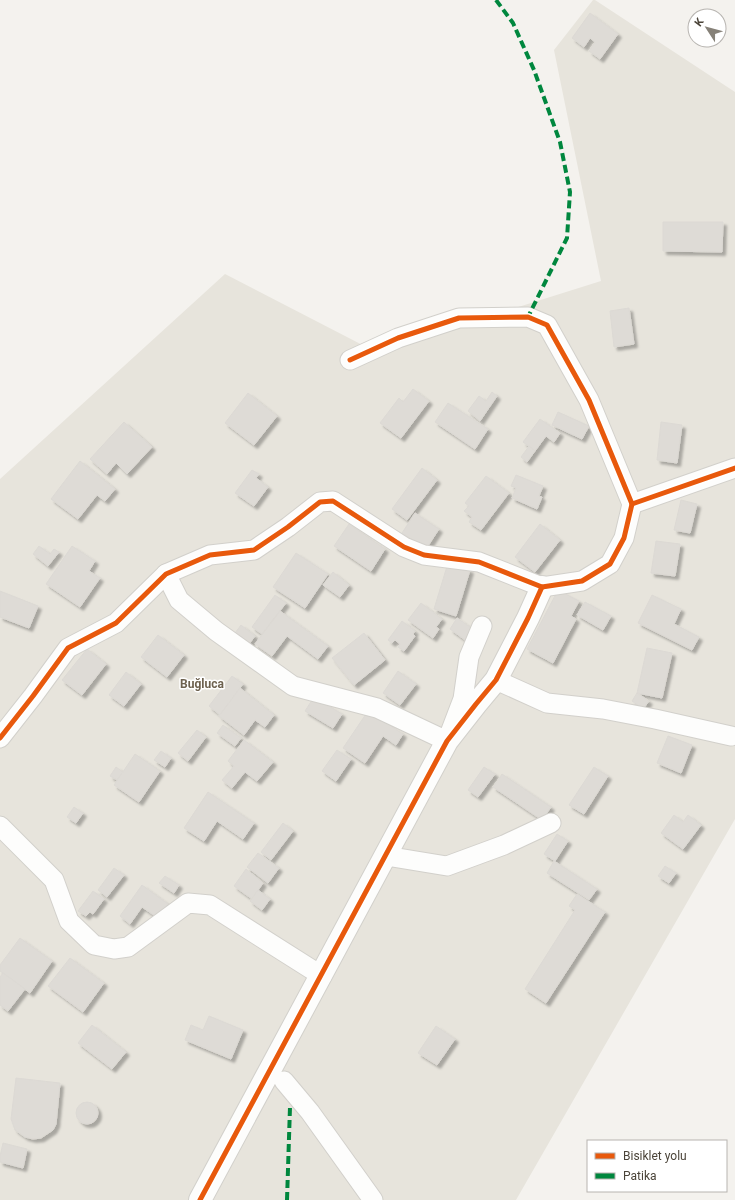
<svg xmlns="http://www.w3.org/2000/svg" width="735" height="1200" viewBox="0 0 735 1200" font-family="Roboto,sans-serif">
<defs>
<filter id="shadow"><feDropShadow dx="3.5" dy="3.5" stdDeviation="1" flood-color="#0004"/></filter>
</defs>
<rect width="100%" height="100%" fill="#f4f2ee"/>
<path fill="#e7e4dc" d="M593 0H595L735 92V819L516 1200H0V479L225 274 376 352 601 281 554 50Z"/>
<g fill="#dedbd6" stroke="#dcd9d4" filter="url(#shadow)">
<path d="M590 13 618 34 600 59 589 51 595 42 590 38 584 47 572 38Z"/>
<path d="M663 222H723L722 252 663 251Z"/>
<path d="M629 308 634 344 614 347 610 311Z"/>
<path d="M413 389 429 401 401 438 380 423 399 398 403 402Z"/>
<path d="M492 392 497 396 480 421 468 411 479 396 486 401Z"/>
<path d="M248 393 277 416 254 445 225 423Z"/>
<path d="M448 403 488 429 475 449 435 422Z"/>
<path d="M558 412 589 426 582 439 552 425Z"/>
<path d="M540 419 560 433 554 442 546 436 535 451 523 442Z"/>
<path d="M124 422 152 447 127 474 116 463 107 474 90 459Z"/>
<path d="M661 422 682 425 677 463 657 460Z"/>
<path d="M529 446 535 451 527 462 521 457Z"/>
<path d="M80 461 115 489 105 501 97 495 78 519 51 499Z"/>
<path d="M422 468 437 480 407 520 392 509Z"/>
<path d="M252 470 259 474 256 478 268 487 254 506 235 493Z"/>
<path d="M516 475 543 486 539 496 542 497 537 509 512 498 516 488 511 486Z"/>
<path d="M486 476 509 493 481 530 469 522 472 517 464 511 469 506 465 503Z"/>
<path d="M681 500 697 504 690 533 674 530Z"/>
<path d="M415 513 439 529 426 549 402 533Z"/>
<path d="M349 524 385 549 371 571 334 546Z"/>
<path d="M540 524 560 540 535 572 515 557Z"/>
<path d="M656 541 680 544 675 576 651 573Z"/>
<path d="M39 546 50 554 54 549 59 552 48 566 33 554Z"/>
<path d="M72 546 95 561 89 571 100 578 80 607 46 584Z"/>
<path d="M296 553 328 574 305 608 273 587Z"/>
<path d="M448 563 470 570 456 616 434 609Z"/>
<path d="M333 572 349 585 340 597 323 585Z"/>
<path d="M558 590 579 601 571 616 576 619 553 663 527 649Z"/>
<path d="M0 591 38 606 29 628 0 617Z"/>
<path d="M275 595 286 603 262 634 252 627Z"/>
<path d="M652 595 681 609 674 624 699 637 692 650 638 623Z"/>
<path d="M585 602 611 616 603 630 577 615Z"/>
<path d="M421 603 442 619 436 627 439 629 433 638 408 620Z"/>
<path d="M280 611 328 646 318 659 287 636 272 656 255 644Z"/>
<path d="M457 618 473 629 465 640 450 629Z"/>
<path d="M402 621 415 631 413 634 415 636 404 651 398 647 400 644 395 640 392 643 388 640Z"/>
<path d="M241 625 255 636 249 644 235 633Z"/>
<path d="M364 633 385 660 354 685 332 658Z"/>
<path d="M158 635 184 655 167 677 141 657Z"/>
<path d="M647 648 672 653 662 698 637 693Z"/>
<path d="M87 649 106 664 82 695 62 680Z"/>
<path d="M398 671 416 684 400 705 383 693Z"/>
<path d="M126 672 141 684 124 706 109 695Z"/>
<path d="M232 676 243 684 220 715 209 706Z"/>
<path d="M240 688 274 715 265 727 255 720 244 735 219 716Z"/>
<path d="M637 693 649 701 643 709 632 701Z"/>
<path d="M314 697 342 714 333 728 305 711Z"/>
<path d="M368 711 403 734 396 745 383 736 365 763 343 748Z"/>
<path d="M223 725 241 738 235 746 217 733Z"/>
<path d="M197 730 206 737 188 761 178 753Z"/>
<path d="M668 736 692 745 681 773 657 763Z"/>
<path d="M244 740 273 762 257 781 245 772 232 788 222 780 234 766 228 761Z"/>
<path d="M337 750 351 759 336 781 322 771Z"/>
<path d="M161 751 171 758 165 767 154 760Z"/>
<path d="M135 754 160 771 139 802 114 785Z"/>
<path d="M116 767 123 772 117 780 110 776Z"/>
<path d="M484 767 495 774 478 797 468 790Z"/>
<path d="M594 767 608 776 584 814 569 805Z"/>
<path d="M502 774 551 807 542 820 493 787Z"/>
<path d="M208 792 254 823 243 839 217 821 204 841 184 828Z"/>
<path d="M74 807 83 813 76 823 67 817Z"/>
<path d="M674 815 683 822 688 815 701 825 683 849 661 833Z"/>
<path d="M283 823 293 831 271 860 261 852Z"/>
<path d="M557 834 568 841 555 861 544 854Z"/>
<path d="M258 853 279 868 268 883 247 867Z"/>
<path d="M554 861 597 889 589 900 547 873Z"/>
<path d="M665 866 676 873 669 883 658 876Z"/>
<path d="M114 868 124 875 107 897 98 890Z"/>
<path d="M246 869 263 883 252 899 234 886Z"/>
<path d="M165 876 179 885 174 893 159 883Z"/>
<path d="M142 885 168 904 158 918 142 907 130 924 120 916Z"/>
<path d="M258 890 270 899 262 910 250 901Z"/>
<path d="M93 891 104 899 93 914 90 912 86 916 78 911Z"/>
<path d="M577 894 605 912 546 1003 525 989 575 910 569 906Z"/>
<path d="M20 938 52 961 30 993 0 971V965Z"/>
<path d="M70 958 104 983 83 1012 48 986Z"/>
<path d="M3 973 25 989 8 1011 0 1005V977Z"/>
<path d="M209 1016 243 1030 231 1059 185 1040 191 1025 203 1030Z"/>
<path d="M92 1025 126 1052 112 1069 78 1043Z"/>
<path d="M436 1026 455 1039 437 1065 418 1053Z"/>
<path d="M16 1078 60 1083 56 1124 53 1130 41 1138 33 1139 25 1137 15 1130 11 1119Z"/>
<circle cx="87" cy="1113" r="11"/>
<path d="M3 1143 27 1149 23 1168 0 1162V1156Z"/>
</g>
<g fill="none" stroke-linecap="round" stroke-linejoin="round">
<g stroke="#d2d0cb" stroke-width="21">
<g id="minor">
<path d="M350 360 398 338 459 318 528 317 547 325 589 400 632 504 735 468"/>
<path d="M166 574 179 600 216 631 293 686 377 708 447 741 463 699 469 657 482 626"/>
<path d="M496 680 547 703 603 709 655 719 731 736"/>
<path d="M0 738 33 696 68 648 116 623 166 574 210 555 254 550 288 527 320 502 333 501 404 547 424 555 479 562 542 587 582 581 610 564 624 538 632 504"/>
<path d="M0 826 54 880 69 921 94 945 114 949 128 947 188 903 210 905 322 976"/>
<path d="M386 856 447 866 504 845 551 823"/>
<path d="M284 1081 310 1112 373 1200"/>
</g>
</g>
<g stroke="#d2d0cb" stroke-width="24">
<path id="tertiary" d="M200 1200 447 741 476 704 496 680 528 618 542 587"/>
</g>
<use href="#minor" stroke="#fdfdfc" stroke-width="19"/>
<use href="#tertiary" stroke="#fdfdfc" stroke-width="22"/>
<g stroke="#00873e" stroke-width="4" stroke-dasharray="8 4" stroke-linecap="butt">
<path d="M496 0 513 23 534 70 560 142 570 192 567 238 528 317"/>
<path d="M287 1200 290 1107"/>
</g>
<g stroke="#fff" stroke-width="8">
<g id="cycleway">
<path d="M350 360 398 338 459 318 528 317 547 325 589 400 632 504 735 468"/>
<path d="M0 738 33 696 68 648 116 623 166 574 210 555 254 550 288 527 320 502 333 501 404 547 424 555 479 562 542 587 582 581 610 564 624 538 632 504"/>
<path d="M200 1200 447 741 476 704 496 680 528 618 542 587"/>
</g>
</g>
<use href="#cycleway" stroke="#e8590c" stroke-width="5"/>
</g>
<g text-anchor="middle" dominant-baseline="central" stroke-width="3" stroke-linejoin="round" paint-order="stroke">
<g font-size="12" font-weight="bold" fill="#6e6250" stroke="#fff">
<text x="202" y="684">Buğluca</text>
</g>
</g>
<rect x="587" y="1140" width="140" height="52" fill="#ffffff" stroke="#b7b4b0"/>
<rect x="595" y="1153" width="20" height="6" fill="#e8590c" stroke="#b7b4b0"/>
<text x="623" y="1160" font-size="12" fill="#4b4439">Bisiklet yolu</text>
<rect x="595" y="1173" width="20" height="6" fill="#00873e" stroke="#b7b4b0"/>
<text x="623" y="1180" font-size="12" fill="#4b4439">Patika</text>
<g transform="translate(707 28) rotate(306)"><circle r="19" fill="#ffffff" stroke="#b7b4b0"/>
<path d="M0-3L7 15L0 10L-7 15Z" fill="#868178"/>
<text y="-6" font-size="11" font-weight="bold" text-anchor="middle" fill="#4b4439">K</text>
</g>
</svg>
